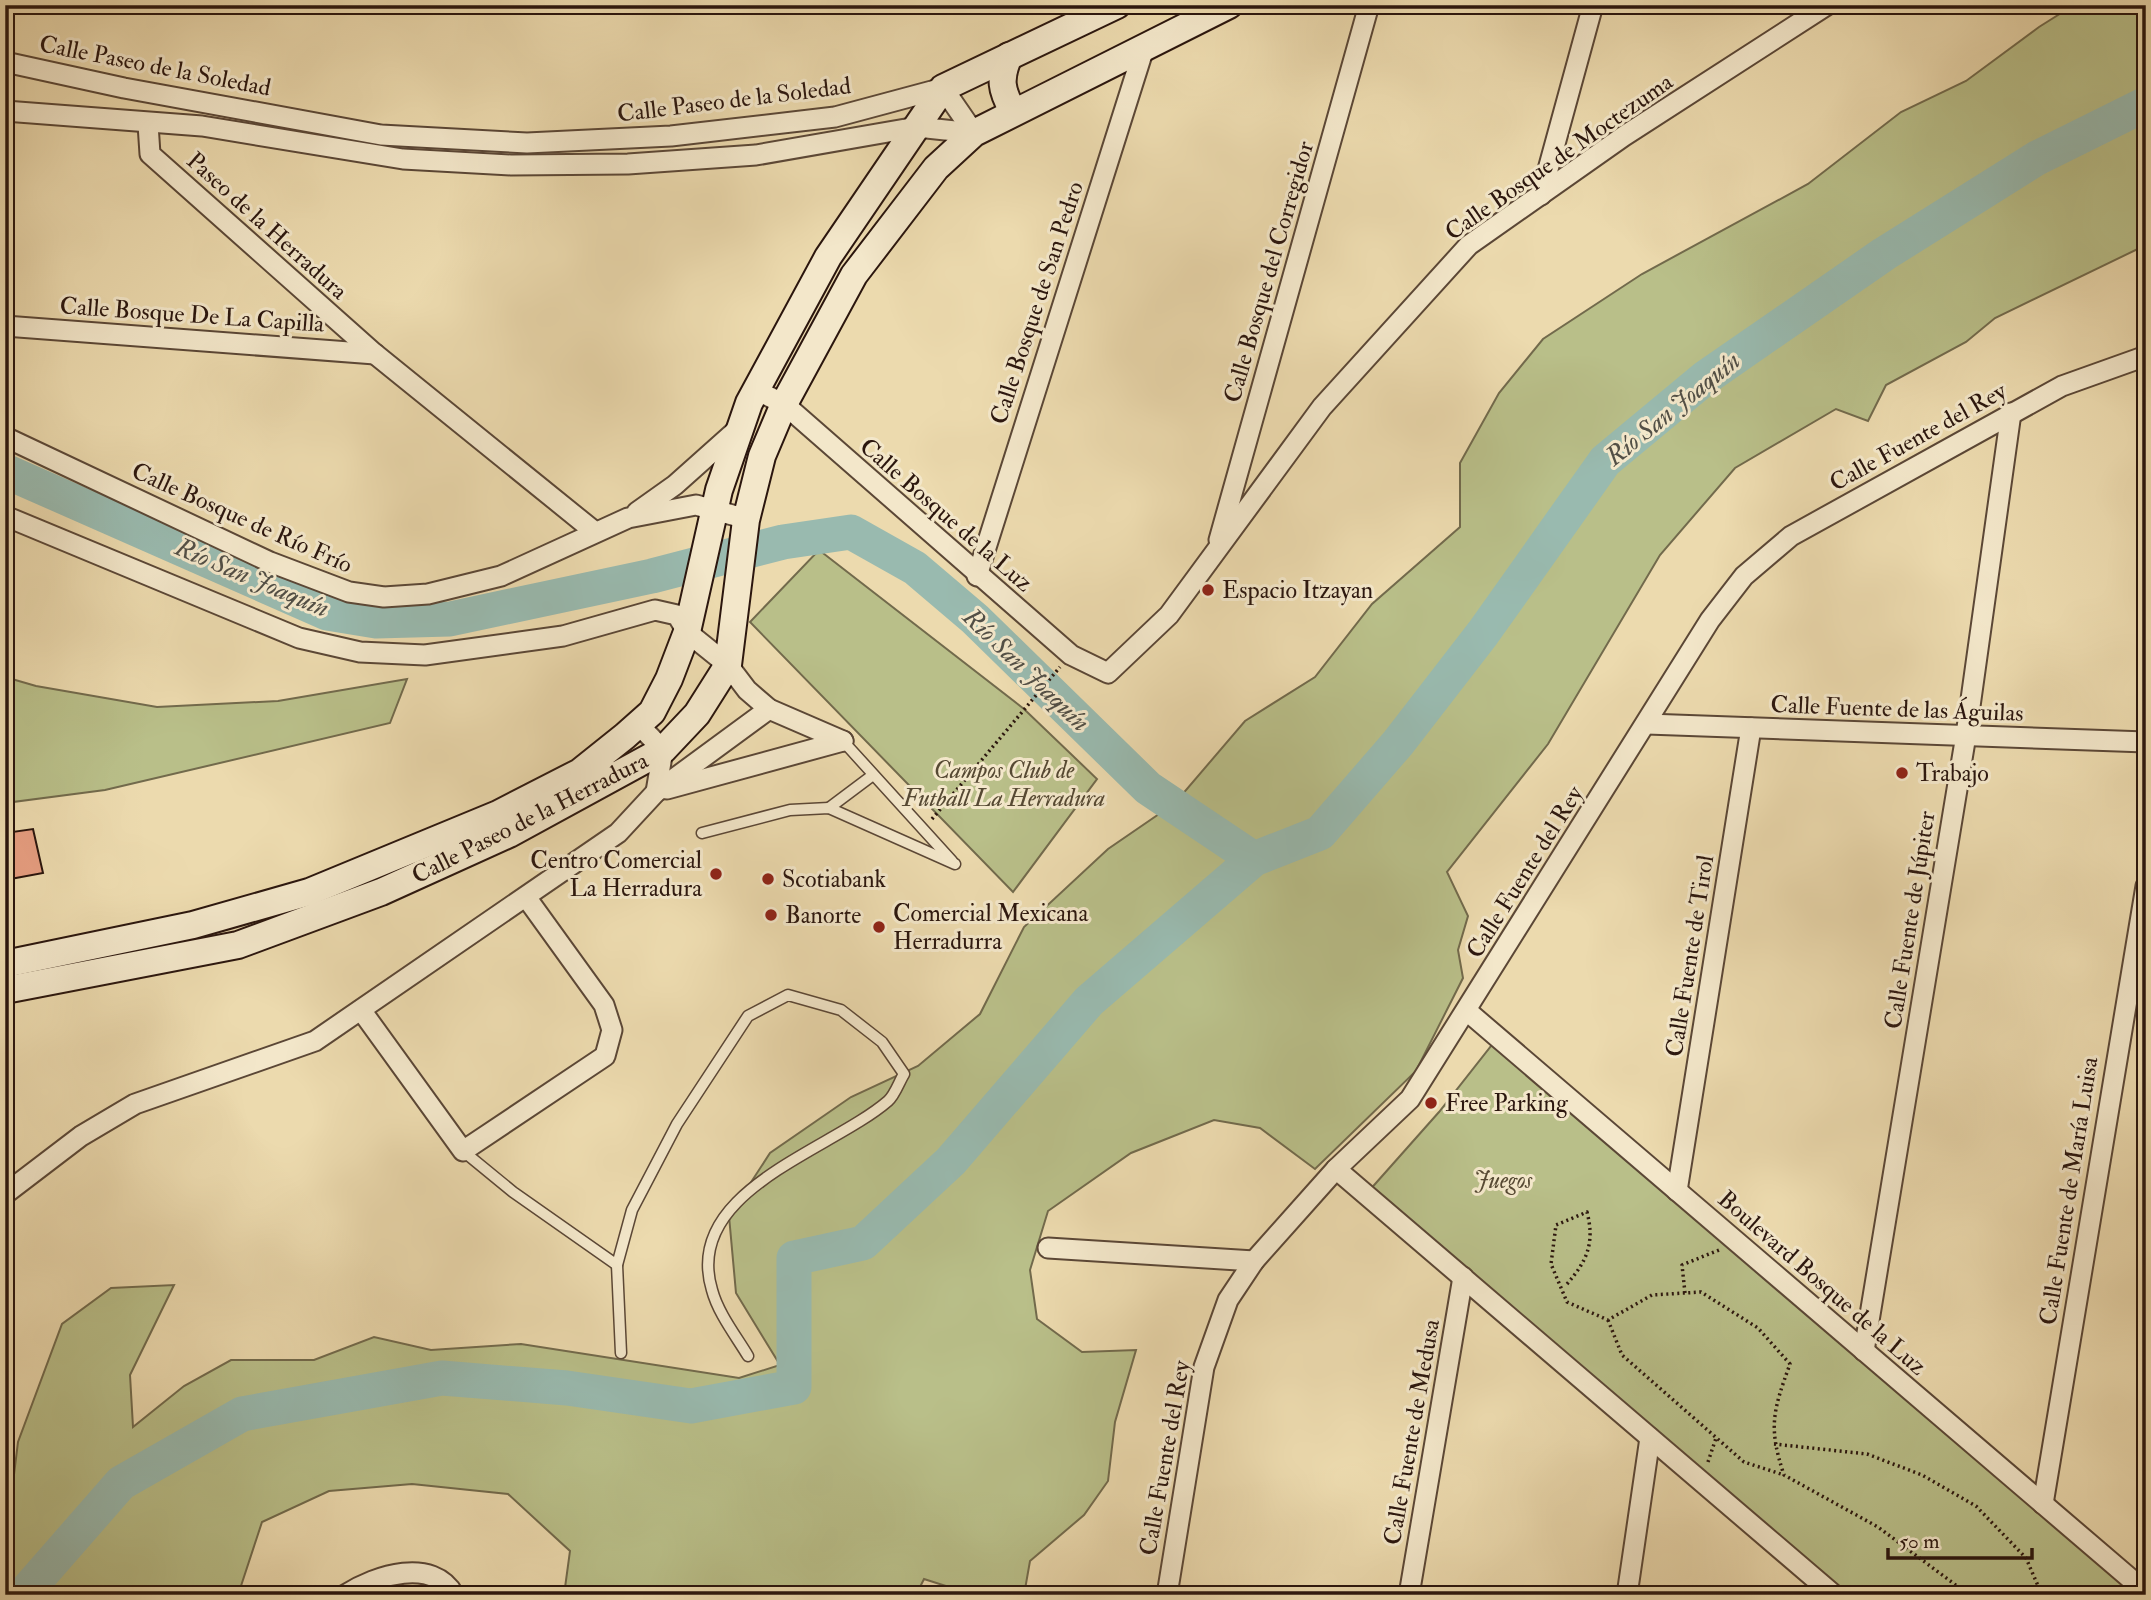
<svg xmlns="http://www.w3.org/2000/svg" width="2151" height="1600" viewBox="0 0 2151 1600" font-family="'IM FELL Double Pica',serif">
<rect width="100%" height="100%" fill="#ecdaae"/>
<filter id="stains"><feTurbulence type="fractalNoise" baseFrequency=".00286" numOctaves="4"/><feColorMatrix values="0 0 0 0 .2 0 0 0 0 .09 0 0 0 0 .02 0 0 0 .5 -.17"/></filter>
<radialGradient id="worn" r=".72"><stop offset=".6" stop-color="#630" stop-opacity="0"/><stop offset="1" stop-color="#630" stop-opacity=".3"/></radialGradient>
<g fill="#b9bf89" stroke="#726a4c" stroke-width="2">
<path d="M2074 5H2146V245L1995 318 1966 342 1886 385 1868 421 1836 409 1735 468 1660 555 1548 744 1447 872 1468 916 1458 950 1463 978 1416 1071 1315 1169 1260 1128 1214 1120 1131 1153 1048 1211 1030 1270 1037 1319 1082 1352 1136 1350 1115 1422 1108 1481 1084 1515 1030 1561 1024 1595H974L924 1579 916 1595H564L570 1551 508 1494 412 1484 329 1491 262 1522 238 1595H5V1521L10 1507 18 1442 62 1324 111 1288 174 1285 130 1375 133 1427 184 1386 231 1360H314L374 1337 431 1350 521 1344 739 1378 780 1365 736 1293 729 1216 770 1153 851 1097 918 1066 980 1014 1024 927 1108 849 1175 803 1245 721 1315 677 1372 604 1460 527V463L1499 393 1543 339 1642 274 1808 184 1901 112 1966 81 2039 27Z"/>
<path d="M819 550 1024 709 1097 779 1013 892 750 622Z"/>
<path d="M5 677 36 686 157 707 278 701 407 679 390 723 105 790 5 803Z"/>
<path d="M1495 1041 2142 1595H1838L1368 1192 1439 1112Z"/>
</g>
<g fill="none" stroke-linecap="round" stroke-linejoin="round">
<g stroke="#99baaf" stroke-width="35">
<path d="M5 471 327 613 376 621 450 619 652 576 783 542 851 532 915 568 975 619 1148 788 1254 859"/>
<path d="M23 1595 121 1483 242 1414 442 1378 567 1388 691 1406 794 1387V1258L863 1243 951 1161 1089 1001 1254 859 1320 833 1398 743 1483 633 1605 461 1705 378 1884 254 2037 158 2146 104"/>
</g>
</g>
<path fill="#e69e81" stroke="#2b160e" stroke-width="2" d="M33 829 43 873 5 880V833Z"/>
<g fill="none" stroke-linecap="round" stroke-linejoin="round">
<g stroke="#5b4736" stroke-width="13">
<g id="lane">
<path d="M843 741 952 861"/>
<path d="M829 808 873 775"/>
<path d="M702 833 790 810 829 808 955 864"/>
<path d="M463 1151 513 1192 617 1265"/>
<path d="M621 1353 617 1265 632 1210 677 1124 748 1016 788 995 841 1010 882 1042 904 1074C899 1082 895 1095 888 1101 830 1151 682 1191 712 1290 718 1313 736 1336 748 1356"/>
</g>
</g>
<g stroke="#5b4736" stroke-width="23">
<g id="street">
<path d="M5 62 124 88 381 135 527 143 671 136 835 117 943 88 974 133"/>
<path d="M5 111 202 126 403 159 511 165 628 164 756 155 917 127 974 133"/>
<path d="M148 124 150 154 375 354 595 532"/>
<path d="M1541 195 1593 5"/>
<path d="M5 326 375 354"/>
<path d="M756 390 784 404 1071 655 1108 673 1169 615 1322 407 1469 245 1624 136 1827 5"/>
<path d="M5 437 270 562 349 592 384 597 428 594 501 576 628 518 696 505 747 519"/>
<path d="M637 512 675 485 740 427"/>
<path d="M5 516 299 638 360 652 425 655 563 636 655 610 677 615 687 632 728 665 747 690 769 709 843 741"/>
<path d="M1219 540 1369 5"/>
<path d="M977 576 1145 45"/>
<path d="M638 724 663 750 656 792"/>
<path d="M1647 724 2146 742"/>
<path d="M667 789 843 741"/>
<path d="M361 1010 463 1151 605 1056 612 1030 604 1005 526 897"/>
<path d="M1467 1011 2146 1592"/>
<path d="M1336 1169 1834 1595"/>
<path d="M1677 1191 1751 728"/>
<path d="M5 1194 81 1136 135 1104 315 1041 618 833 656 792 769 709"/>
<path d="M1048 1248 1254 1261"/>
<path d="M1864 1351 1966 735 2011 413"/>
<path d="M2043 1504 2146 886"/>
<path d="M345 1595C376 1575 433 1557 454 1595"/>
<path d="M1167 1595 1204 1367 1228 1300 1254 1261 1336 1169 1410 1099 1710 620 1744 576 1791 536 2062 386 2146 356"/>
<path d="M1409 1595 1463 1277"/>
<path d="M1627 1595 1650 1438"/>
</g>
</g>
<g stroke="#2b160e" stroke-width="30">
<g id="secondary">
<path d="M1009 56C999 79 1001 90 1013 111"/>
<path d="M5 964 193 925 309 892 498 814 580 772 625 736 652 712 669 679 687 632 719 490 749 403 828 257 943 88 1117 5"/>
<path d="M5 990 238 945 381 892 509 834 663 750 697 714 728 665 746 520 762 456 784 404 854 275 936 168 974 133 1229 5"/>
</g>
</g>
<g stroke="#2b160e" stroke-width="3.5" stroke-dasharray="2 3.5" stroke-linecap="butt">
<path d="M932 819 1060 667"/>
<path d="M1567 1284C1587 1261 1595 1243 1587 1212L1556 1225 1551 1264 1567 1302 1608 1320 1652 1295 1701 1292 1758 1328 1790 1364C1773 1411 1768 1427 1784 1475L1878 1527 1969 1595"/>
<path d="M1685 1293 1682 1265 1719 1250"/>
<path d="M1608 1320 1622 1355 1744 1462 1784 1475"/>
<path d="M1774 1444 1867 1454 1922 1475 1976 1506 2026 1558 2042 1595"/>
<path d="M1708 1462 1716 1438"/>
<path d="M1853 1588 1861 1595"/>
</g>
<use href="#lane" stroke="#f3e7ca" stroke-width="10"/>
<use href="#street" stroke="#f3e7ca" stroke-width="19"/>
<use href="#secondary" stroke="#f3e7ca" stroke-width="26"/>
</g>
<g fill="#8f2418" stroke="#f3e7ca" stroke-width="2.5">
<circle cx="1208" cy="590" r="7"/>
<circle cx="1902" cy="773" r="7"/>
<circle cx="716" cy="874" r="7"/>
<circle cx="768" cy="879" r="7"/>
<circle cx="771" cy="915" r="7"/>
<circle cx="879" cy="927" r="7"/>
<circle cx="1431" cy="1103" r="7"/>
</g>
<g text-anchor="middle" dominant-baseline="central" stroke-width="6" stroke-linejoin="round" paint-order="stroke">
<g font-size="24" fill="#2b160e" stroke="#f3e7ca">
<text transform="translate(155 66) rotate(11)">Calle Paseo de la Soledad</text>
<text transform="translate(734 100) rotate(-7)">Calle Paseo de la Soledad</text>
<text transform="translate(1559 157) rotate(-35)">Calle Bosque de Moctezuma</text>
<text transform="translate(267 226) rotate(42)">Paseo de la Herradura</text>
<text transform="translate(1269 272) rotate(-74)">Calle Bosque del Corregidor</text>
<text transform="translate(1037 303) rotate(-72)">Calle Bosque de San Pedro</text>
<text transform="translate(192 315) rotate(4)">Calle Bosque De La Capilla</text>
<text transform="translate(1918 437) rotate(-29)">Calle Fuente del Rey</text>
<text transform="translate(946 515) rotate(41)">Calle Bosque de la Luz</text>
<text transform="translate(242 518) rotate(24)">Calle Bosque de Río Frío</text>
<text transform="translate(1897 709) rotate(2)">Calle Fuente de las Águilas</text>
<text transform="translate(530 818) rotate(-27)">Calle Paseo de la Herradura</text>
<text transform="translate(1525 872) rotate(-58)">Calle Fuente del Rey</text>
<text transform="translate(1910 920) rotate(-81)">Calle Fuente de Júpiter</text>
<text transform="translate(1690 956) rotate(-81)">Calle Fuente de Tirol</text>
<text transform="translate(2069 1191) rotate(-81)">Calle Fuente de María Luisa</text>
<text transform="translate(1822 1283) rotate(41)">Boulevard Bosque de la Luz</text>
<text transform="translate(1412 1432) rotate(-80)">Calle Fuente de Medusa</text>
<text transform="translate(1165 1458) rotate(-80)">Calle Fuente del Rey</text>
</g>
<g font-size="24" fill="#2b160e" stroke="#f3e7ca" text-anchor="start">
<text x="1222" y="590">Espacio Itzayan</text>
<text x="1916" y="773">Trabajo</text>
<text x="702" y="860" text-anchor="end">Centro Comercial<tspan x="702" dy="28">La Herradura</tspan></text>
<text x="782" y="879">Scotiabank</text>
<text x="893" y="913">Comercial Mexicana<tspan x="893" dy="28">Herradurra</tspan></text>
<text x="785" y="915">Banorte</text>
<text x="1445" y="1103">Free Parking</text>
</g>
<g font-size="24" font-style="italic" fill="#564933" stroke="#f3e7ca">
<text x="1004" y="770">Campos Club de<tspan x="1004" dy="28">Futball La Herradura</tspan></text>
<text x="1503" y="1180">Juegos</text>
</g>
<g font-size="26" font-style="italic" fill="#524f46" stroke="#f3e7ca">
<text transform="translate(1673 409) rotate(-39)">Río San Joaquín</text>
<text transform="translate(252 578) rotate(23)">Río San Joaquín</text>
<text transform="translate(1026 670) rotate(44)">Río San Joaquín</text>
</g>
</g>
<rect width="2151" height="1600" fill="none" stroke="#ecdaae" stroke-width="28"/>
<rect x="7" y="7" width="2137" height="1586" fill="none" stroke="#2b160e" stroke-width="3.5"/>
<rect x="14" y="14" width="2123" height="1572" fill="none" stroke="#2b160e" stroke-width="2"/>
<path d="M1888 1548v10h144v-10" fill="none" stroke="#2b160e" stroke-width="3.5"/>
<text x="1899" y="1548" font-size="21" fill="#2b160e" stroke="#f3e7ca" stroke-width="5" paint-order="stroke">50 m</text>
<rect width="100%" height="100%" filter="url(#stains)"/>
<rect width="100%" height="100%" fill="url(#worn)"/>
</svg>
